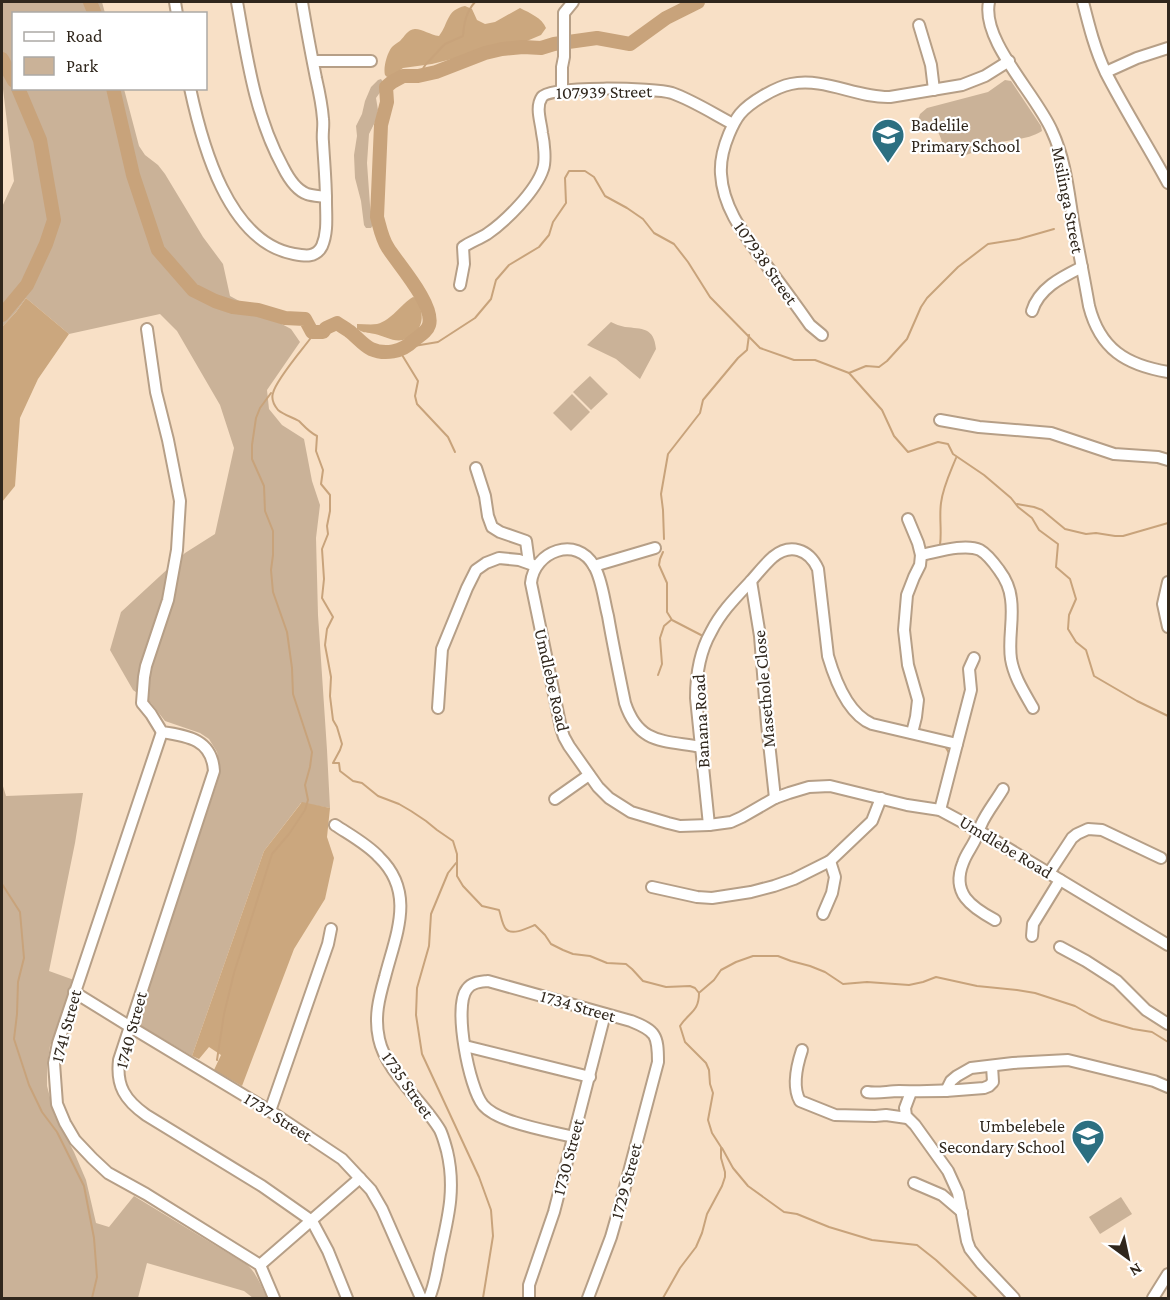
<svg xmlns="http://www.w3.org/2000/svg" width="1170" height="1300" viewBox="0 0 1170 1300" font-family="'Crimson Pro',serif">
<rect width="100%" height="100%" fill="#f8e0c6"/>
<g fill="#cab298">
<path d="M2 2H102L105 13 14 14V88L124 89 139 146 145 155 158 165 165 174 203 237 223 264 230 296 291 329 300 342 267 390 269 409 282 425 304 439 312 481 320 505 316 538 318 615 327 750 330 808 301 803 264 851 192 1056 136 1023 217 783 219 763 217 752 209 739 200 733 165 721 151 703 133 690 110 650 121 612 185 553 215 534 234 448 220 405 177 331 160 314 69 334 26 298 16 312 2 327V207L14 181 3 89 2 85Z"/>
<path d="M381 79 383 82 381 91 376 98 378 110 376 120 369 134 367 163 370 205 373 225 371 228H366L364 225 361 201 355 178 354 155 357 136 356 126 362 114 365 101 371 87 378 80Z"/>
<path d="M1005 80 1011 81 1041 126 1042 131C1028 140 1012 139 996 143 985 145 976 153 965 155 961 155 955 155 951 153 942 149 943 142 939 134 939 133 934 128 933 127L925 126 918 120 920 114 927 108 988 92Z"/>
<path d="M611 322C615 324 620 326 625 327 642 329 654 327 656 349L640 379 616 359 587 345Z"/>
<path d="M590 376 608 394 591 410 573 392Z"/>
<path d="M572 394 590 412 571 431 553 413Z"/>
<path d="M2 783 6 796 83 793 75 843 49 971 74 980 50 1046 47 1066V1086L55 1116 74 1152 86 1180 96 1223 109 1227 134 1196 246 1264C257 1273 261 1286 267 1298H253L244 1291 147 1263 138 1298H2Z"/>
<path d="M1121 1197 1132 1214 1100 1234 1089 1217Z"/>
</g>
<g fill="#cba77e">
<path d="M465 6 472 9 477 20 485 24 495 22 520 8C530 13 542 18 546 28L541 35 522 43 482 48 460 57 432 64 403 68 393 75 387 77 385 75C383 68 387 53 392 47 394 45 397 43 400 41 405 36 407 30 415 29 423 29 430 35 439 36 449 23 446 10 465 6Z"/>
<path d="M413 297 416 298C423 311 426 326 411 336 408 338 406 339 403 340 393 342 384 336 375 334 366 332 365 334 357 329V324C364 324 371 325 377 324 392 320 400 305 413 297Z"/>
<path d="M26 298 69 334 38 379 20 418 15 486 2 502V327L16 312Z"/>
<path d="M302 802 330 808 327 837 334 858 325 899 294 949 242 1086 214 1070 221 1055 209 1047 199 1059 192 1056 264 851Z"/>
</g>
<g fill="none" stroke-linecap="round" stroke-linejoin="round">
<g stroke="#c8a37b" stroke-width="2">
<path d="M418 76 426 64 445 44 463 36C464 23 466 12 475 2"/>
<path d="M312 332 310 339C301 351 276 380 273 393 271 399 274 405 278 410 284 415 292 417 299 421 305 427 309 432 317 436L316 451 323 470 321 484 330 495V511L327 526 328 534 322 549 324 579 322 598 333 617 327 629 325 645 331 677 330 696 333 720 337 727 342 744 340 750 333 763H339L340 771 353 781 362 783 378 796 399 804 411 811 426 821 437 830 453 841 457 854V876L463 886 482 906 499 910C501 915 502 925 506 929 512 936 528 928 535 925L545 935 551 944 563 950 573 954 590 956 607 963 626 964 632 969 643 981 666 987 690 986 695 988 699 993C699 1012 689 1012 680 1026L685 1042 706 1063 709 1070 710 1084 713 1093 708 1120 712 1133 721 1147V1158L725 1172V1177L722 1186 707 1214 702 1233 696 1247 680 1268 663 1298"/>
<path d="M408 347 438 342 475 318 491 299 496 280 509 265 539 247 549 235 553 222 566 203 565 178 569 171H585L594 177 605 196 627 208 643 219 654 233 674 244 688 262 710 297 760 348 794 360H815L849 373 882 410 894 436 908 452 938 442 948 444 953 454 984 475 1011 498 1018 507 1032 518 1039 530 1058 544 1056 567 1070 579 1076 599 1069 615 1068 629 1076 642 1086 650 1094 676 1137 701 1168 716"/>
<path d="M399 350 418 381 415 396 417 404 448 437 455 452"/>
<path d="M849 373 866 366 879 367 887 361 907 339 921 307 927 298 958 267 988 244 1019 239 1054 229"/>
<path d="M1017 504 1034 507 1042 510 1065 529 1086 534 1096 533 1115 536H1123L1168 523"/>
<path d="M664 539 663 510 661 494 668 454 700 413 703 400 738 358 747 350 749 335"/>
<path d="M940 545C942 531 939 517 941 503 943 487 950 473 956 458"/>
<path d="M663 552 660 559 659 565 667 583V612L672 620 701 635"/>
<path d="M658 675 662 664 660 638 664 626 671 620"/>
<path d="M945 746 949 753V757"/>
<path d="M456 863 448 873 431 914 429 946 417 988 416 1015 422 1054 479 1177 491 1210 493 1236 483 1298"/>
<path d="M2 884 20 912 24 958 18 982 17 1014 14 1039 29 1085 42 1112 57 1132 84 1186 94 1238 97 1277 92 1298"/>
<path d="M700 992 714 980 721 970 736 962 753 956H778L791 961 810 966 825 972 843 984 867 982 909 985 923 982 936 977 977 986 1017 990 1035 993 1075 1006 1089 1014 1102 1020 1133 1029 1152 1032 1168 1042"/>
<path d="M217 1060 224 1014 234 973 272 854 289 834 305 810 308 800 305 785 310 767 312 752 293 694 292 668 287 632 273 592 271 570 273 555V531L265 511 264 486 252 459V445L256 418 260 408 271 393"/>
<path d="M722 1148 733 1168 748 1186 784 1212 797 1214 829 1227 872 1240 917 1245 936 1260 977 1298"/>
</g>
<g stroke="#c8a37b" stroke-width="14">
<path d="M90 2 95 14"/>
<path d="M2 59 14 81"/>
<path d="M113 88 133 175 158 250 193 290 215 301 233 307 258 310 285 318 305 319 312 332H323L326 328 337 323C341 326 345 328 349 331 356 336 363 345 371 349 385 355 402 352 413 341 419 336 427 332 429 325 435 305 398 264 388 248 382 239 380 228 377 217L381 125 387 102 386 87 392 82 403 76H418L436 72 485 53 502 49 523 47 541 48 554 44 597 38 630 44 666 18 698 2"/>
<path d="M2 315 27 285 46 244 54 220 40 140 18 88"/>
</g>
<g stroke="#b69f87" stroke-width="14">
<g id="minor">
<path d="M175 2 177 14"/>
<path d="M237 2C247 58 255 116 283 167 288 177 296 190 307 194 313 196 320 196 326 197"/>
<path d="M989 2C981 41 1036 94 1052 131 1065 159 1068 189 1073 220 1078 248 1084 277 1089 306 1100 349 1126 365 1168 372"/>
<path d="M1083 2C1089 26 1095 50 1106 73 1125 110 1148 146 1168 183"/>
<path d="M919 25 931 65 934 90"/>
<path d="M313 61H371"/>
<path d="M1106 72 1137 58 1168 48"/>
<path d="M190 88C202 144 228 242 294 254 305 256 316 258 322 246 328 232 326 216 326 201 326 181 324 161 323 142 322 134 324 126 323 119 322 105 319 91 316 78 311 53 306 27 302 2"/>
<path d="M562 91V67L564 57V13L573 2"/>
<path d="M460 285 464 264 463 247C470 242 479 239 487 234 506 221 536 191 543 169 546 161 544 142 542 133 541 122 535 107 542 97 550 85 655 88 672 93 692 100 714 114 733 124"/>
<path d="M1032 311C1039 288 1062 277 1082 267"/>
<path d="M147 329 156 392 168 440 180 501 177 550 168 600 146 666 144 677 142 703 151 714 162 732C189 736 212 740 214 771L119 1060C116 1086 125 1100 146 1115L262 1186 312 1221 328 1251 347 1298"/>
<path d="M822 335 810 325C796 305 782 286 767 266 747 238 723 210 721 174 720 160 724 146 729 134 732 127 735 120 740 114 750 102 776 87 791 84 824 77 857 98 890 97L962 85 985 76 1009 61"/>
<path d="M940 420 979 427 1051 433 1114 454 1158 457 1168 460"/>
<path d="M476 468 485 496 488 516 492 527 500 532 526 541 529 563"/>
<path d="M908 519 918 543 921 555C937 552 965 543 980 550 987 554 994 563 999 570 1005 578 1010 589 1011 599 1014 619 1008 639 1011 659 1014 677 1024 692 1033 708"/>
<path d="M594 566 655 548"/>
<path d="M751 581 760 636 767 724 775 798"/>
<path d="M1168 582 1163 604 1168 627"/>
<path d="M438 708 442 649 467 588 476 570 486 563 499 558 519 560 536 566"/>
<path d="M162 732 58 1043 54 1063 57 1104 65 1123 75 1140 92 1158 108 1173 146 1194 260 1265 274 1298"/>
<path d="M912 733 916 717 918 700 908 665 904 630 907 595 914 577 920 565 921 555"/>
<path d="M957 744 971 690 969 669 974 658"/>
<path d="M701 747C664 740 639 745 625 703 619 674 613 645 608 616 604 601 602 579 594 566 577 535 534 551 531 583L561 728 564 737 569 746 598 787 609 798 631 812 668 823 680 826 709 825 731 822 742 817 775 798 789 793 809 787 830 786 907 805 940 810 979 831 1168 945"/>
<path d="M555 799 589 775"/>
<path d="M335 825C350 835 367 844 379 857 416 893 396 934 385 977 379 998 374 1017 379 1039 386 1072 423 1101 440 1130 443 1136 445 1144 447 1151 456 1189 448 1218 440 1254 437 1269 435 1285 429 1298"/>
<path d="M709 825 696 698C696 675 699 653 711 632 721 612 736 597 751 581 758 573 765 564 773 557 790 543 809 549 818 569L828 656C835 680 848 714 872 724L957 744 940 810"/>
<path d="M1049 873 1072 838 1077 834 1088 829 1102 830 1161 858"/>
<path d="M652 887 697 897 712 898 751 892 774 886 794 879 830 861 872 821 881 798"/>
<path d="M823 914 832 893 835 877 830 861"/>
<path d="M995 920C971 907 951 893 963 863 966 854 972 847 976 838 978 834 979 829 981 825 986 813 996 801 1003 789"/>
<path d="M1032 936 1033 924 1060 880"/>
<path d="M1060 947 1086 961 1117 981 1146 1010 1168 1024"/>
<path d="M74 992 129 1026 270 1111 342 1159 371 1190 382 1209 421 1298"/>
<path d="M465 1046 590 1077"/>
<path d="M802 1050C797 1065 792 1087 800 1101L835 1115 875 1116 886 1115 907 1118"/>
<path d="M946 1091 951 1081 957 1076 971 1068 1013 1063 1068 1060 1154 1081 1168 1087"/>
<path d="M867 1092C878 1094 888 1091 899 1091 928 1092 955 1091 984 1088L989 1086 993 1082 992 1066"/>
<path d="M911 1092 905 1108 906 1116 915 1125 948 1171 958 1193 967 1241 970 1249 981 1263 1014 1298"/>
<path d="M270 1111 328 944 331 929"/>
<path d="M573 1137C550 1131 498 1123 483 1105 469 1088 453 1006 467 989 472 982 480 982 488 981L631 1021C656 1031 658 1035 658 1062L621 1202 611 1237 588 1298"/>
<path d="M914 1183 942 1195 962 1212"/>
<path d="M260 1265 360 1178"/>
<path d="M529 1298V1285L554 1212 605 1014"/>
<path d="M1153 1298 1168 1274"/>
</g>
</g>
<use href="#minor" stroke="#fff" stroke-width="10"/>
</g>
<defs>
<g id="school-pin" transform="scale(1.725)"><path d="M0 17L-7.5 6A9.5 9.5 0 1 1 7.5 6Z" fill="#2c6f81" stroke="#fff"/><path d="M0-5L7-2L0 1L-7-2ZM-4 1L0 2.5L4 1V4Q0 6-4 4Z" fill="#fff"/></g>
</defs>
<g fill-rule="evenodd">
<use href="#school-pin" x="888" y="135"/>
<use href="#school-pin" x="1088" y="1136"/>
</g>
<g text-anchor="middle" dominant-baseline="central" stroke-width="4.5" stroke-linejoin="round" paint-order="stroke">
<g font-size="18" fill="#30271d" stroke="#fff">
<text transform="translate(604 92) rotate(-1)">107939 Street</text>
<text transform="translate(1068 200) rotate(79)">Msilinga Street</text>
<text transform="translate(766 263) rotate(55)">107938 Street</text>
<text transform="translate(552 680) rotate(77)">Umdlebe Road</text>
<text transform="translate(764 689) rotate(-95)">Masethole Close</text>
<text transform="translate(701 721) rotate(-93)">Banana Road</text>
<text transform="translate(1006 847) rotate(31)">Umdlebe Road</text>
<text transform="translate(578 1006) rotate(16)">1734 Street</text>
<text transform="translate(66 1026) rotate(-75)">1741 Street</text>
<text transform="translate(131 1030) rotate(-75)">1740 Street</text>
<text transform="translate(408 1085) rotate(55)">1735 Street</text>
<text transform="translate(278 1117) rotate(32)">1737 Street</text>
<text transform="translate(568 1157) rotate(-75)">1730 Street</text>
<text transform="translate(626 1181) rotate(-75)">1729 Street</text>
</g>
<g font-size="18" fill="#30271d" stroke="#fff" text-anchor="start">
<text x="911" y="125">Badelile<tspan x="911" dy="21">Primary School</tspan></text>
<text x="1065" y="1126" text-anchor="end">Umbelebele<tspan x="1065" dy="21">Secondary School</tspan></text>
</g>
</g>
<rect width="1170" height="1300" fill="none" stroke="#30271d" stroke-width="6"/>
<rect x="12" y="12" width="195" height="78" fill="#ffffff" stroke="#aca9a5" stroke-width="1.5"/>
<rect x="24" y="32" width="30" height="9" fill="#ffffff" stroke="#aca9a5" stroke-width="1.5"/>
<text x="66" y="42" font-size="18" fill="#30271d">Road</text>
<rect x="24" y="57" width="30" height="18" fill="#cab298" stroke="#aca9a5" stroke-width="1.5"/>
<text x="66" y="72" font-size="18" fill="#30271d">Park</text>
<g transform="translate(1128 1258) rotate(147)" stroke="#ffffff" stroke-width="4.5" paint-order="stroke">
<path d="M0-4.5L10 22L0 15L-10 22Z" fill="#30271d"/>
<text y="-9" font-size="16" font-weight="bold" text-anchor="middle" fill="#30271d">N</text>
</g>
</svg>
